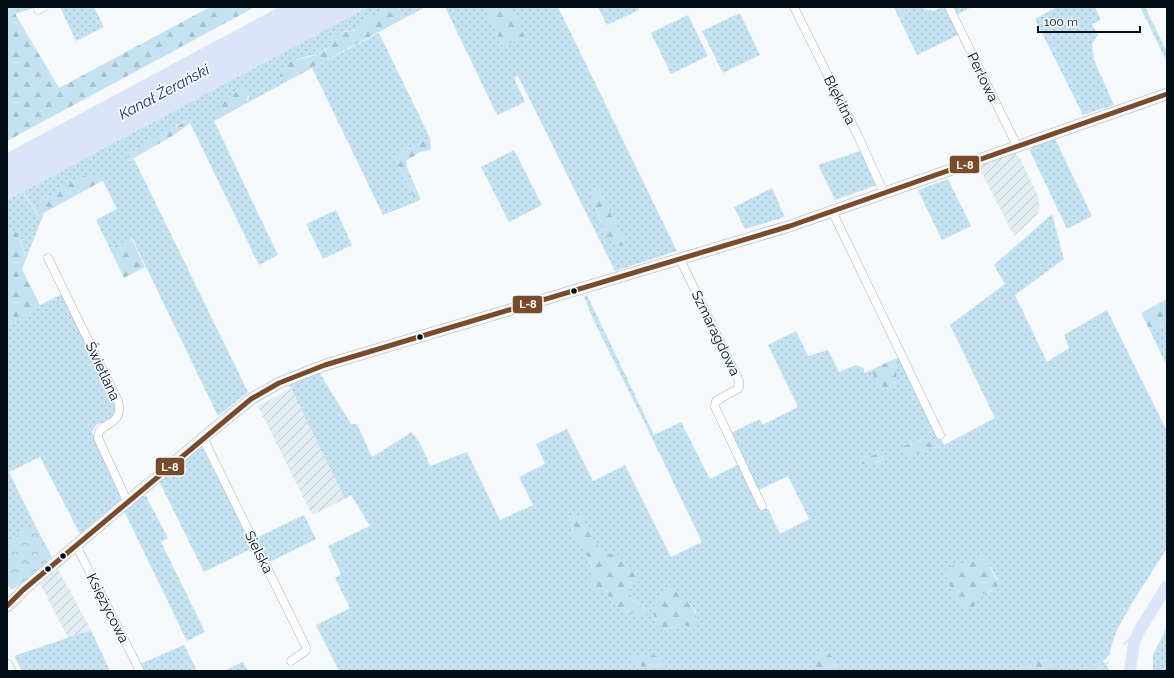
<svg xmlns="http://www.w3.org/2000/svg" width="1174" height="678" viewBox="0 0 1174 678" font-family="Raleway,sans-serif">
<defs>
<pattern id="industrial-furrows" width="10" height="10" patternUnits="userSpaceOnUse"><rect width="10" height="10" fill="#e2edf3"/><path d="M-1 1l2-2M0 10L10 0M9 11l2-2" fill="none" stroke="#c0cacf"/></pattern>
<pattern id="grass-dots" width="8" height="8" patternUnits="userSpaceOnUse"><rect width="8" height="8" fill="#c4e2f2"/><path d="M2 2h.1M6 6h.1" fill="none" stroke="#a7c1cf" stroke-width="1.8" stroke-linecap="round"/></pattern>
<pattern id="forest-firs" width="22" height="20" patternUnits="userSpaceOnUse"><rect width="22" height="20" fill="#c4e2f2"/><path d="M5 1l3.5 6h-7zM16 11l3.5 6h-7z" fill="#a7c1cf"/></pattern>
<pattern id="park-crowns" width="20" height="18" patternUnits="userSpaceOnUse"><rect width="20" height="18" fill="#c4e2f2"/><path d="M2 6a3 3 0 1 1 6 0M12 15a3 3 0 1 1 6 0" fill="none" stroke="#a7c1cf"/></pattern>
</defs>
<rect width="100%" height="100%" fill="#f6fafc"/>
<g fill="url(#industrial-furrows)">
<path d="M1015 152 1020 158 1038 196 1040 205 1037 215 1014 236 978 165Z"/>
<path d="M291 388 345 499 312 515 258 406Z"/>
<path d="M58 569 91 630 68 638 40 584Z"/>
</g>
<g fill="url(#grass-dots)" fill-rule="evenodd">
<path d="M11 7H37L15 14Z"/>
<path d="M60 7H94L104 27 76 41Z"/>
<path d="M368 7H388L377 15 367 19 357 30 344 31 334 37 329 46 317 54 297 59 281 77 284 83 247 103 249 96 240 89 223 101 218 111 220 118 214 121 278 255 259 265 188 119 159 136 127 162 134 159 248 392 218 416 132 238 110 249 96 220 117 209 103 181 100 182 98 177 91 174 83 176 38 203 44 213 26 259 21 241 10 229H7V200Z"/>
<path d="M399 7H426L403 19Z"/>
<path d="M445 7H484L503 47 525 36 511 7H558L677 251 615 271 518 76 514 78 525 102 497 115ZM599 189 626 245 619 246C608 238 599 221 596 208 595 203 598 195 599 189Z"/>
<path d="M598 7H637L639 10 607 25Z"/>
<path d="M907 7H922L923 9 934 11 941 7H947L960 34 917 55 900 20 904 18Z"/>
<path d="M952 7H972L956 15Z"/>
<path d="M1057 7H1095L1101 20 1092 24 1098 35 1092 44 1094 60 1114 105 1083 115 1035 19Z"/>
<path d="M1140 7H1145L1167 52V62Z"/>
<path d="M740 13 760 55 723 73 702 31Z"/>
<path d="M688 15 708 56 671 74 651 33Z"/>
<path d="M379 33 430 138 394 156 416 202 383 215 312 68Z"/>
<path d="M1055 139 1092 216 1067 229 1030 151 1032 146Z"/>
<path d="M514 150 542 205 509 222 481 167Z"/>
<path d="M860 151 877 185 835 200 818 165Z"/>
<path d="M948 179 971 226 942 240 918 190Z"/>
<path d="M772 188 785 217 745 229 734 207Z"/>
<path d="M336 210 352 245 323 259 306 224Z"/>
<path d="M1052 214 1064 259 1015 295 1047 362 1069 348 1064 335 1107 310 1167 431V548L1132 603 1117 630 1110 650V654L1103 661 1080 671H1054L1048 659 1012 671H837L832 656 815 662V671H339L316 625 350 608 335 578 341 574 328 546 370 526 351 495 345 499 289 384 319 372 351 424H357L372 457 412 432 422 447 430 466 467 452 500 520 533 505 519 477 545 464 536 444 567 429 593 481 625 465 671 557 702 542 651 436 595 323 584 297 587 295 654 435 681 422 710 479 739 464 760 508 768 509 780 534 809 519 788 476 759 490 731 433 760 419 762 425 798 407 768 345 796 331 808 356 828 350 839 372 856 365 864 368V373L871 370 876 381 882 389H894L896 370 892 360 900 357 944 445 995 418 950 325 1005 284 994 265ZM923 439 928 440 934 448 901 447ZM882 452 883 459 877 463 859 457 871 456ZM571 517 591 535 600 550 606 553H612L624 560 628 566 635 572 632 586 629 589C630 603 643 601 646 614 638 613 622 612 616 606 612 603 609 597 606 593 597 593 594 590 590 582 599 561 579 548 572 530 570 526 571 521 571 517ZM989 565 998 580 993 591 982 594 978 599 961 605 952 593 948 579ZM667 589C679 589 690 602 696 612L691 628 680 624 669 630 656 624C649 608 657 601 667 589ZM642 654 654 655 657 668 650 667 633 658Z"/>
<path d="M62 294 116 402 115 415 110 420 96 425 92 432 123 498 80 534 40 457 9 472 35 525 7 541V325L19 320 40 305Z"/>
<path d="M1167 324V366L1150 331Z"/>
<path d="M200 447 203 449 253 548 204 572 159 481Z"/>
<path d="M143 495 146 496 168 538 161 542 205 632 187 641 124 511Z"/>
<path d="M304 515 316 539 268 563 256 538Z"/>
<path d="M1167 627V671H1153V655Z"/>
<path d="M91 630 110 671H22L14 656Z"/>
<path d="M184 645 197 671H144L140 664Z"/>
<path d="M243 662 248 671H224Z"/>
</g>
<g fill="url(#forest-firs)">
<path d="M7 7H11L59 88 210 7H255L7 141Z"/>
<path d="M388 7H399L403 19 284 83 280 77C284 56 303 61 317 54 321 52 327 49 329 45 332 41 333 37 336 35 343 30 350 32 357 30L367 19 377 15Z"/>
<path d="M484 7H511L525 36 503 47Z"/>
<path d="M894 7H907L904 18 900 20Z"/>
<path d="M240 89H243L248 92 247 103 220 118 218 111V108L223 101Z"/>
<path d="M188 119 190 123 174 135 127 162 126 158C142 139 169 133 188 119Z"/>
<path d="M430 138 431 150 420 152 406 161 407 167 420 198V200L416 202 394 156Z"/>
<path d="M91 174 97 176 100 182 44 213 37 203 83 176Z"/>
<path d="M599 189 626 245 619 246 607 239 596 208 591 202 590 195 593 192Z"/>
<path d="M7 229 14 230 18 234 26 259 22 269 40 305 19 320 7 325Z"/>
<path d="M131 238 145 267 124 278 110 249Z"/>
<path d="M1167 299V324L1150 331 1141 313Z"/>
<path d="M892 360 896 370 897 387 894 389H882L876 381 871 370Z"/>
<path d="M923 439 928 440 934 448 906 457 901 447Z"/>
<path d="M883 452V459L871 465 862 464 859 457 871 456Z"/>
<path d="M576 515 582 517 600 550 606 553 617 554 624 560 628 566 635 572 638 577V582L629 589C630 603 642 601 646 614L644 616H640L627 611 621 610 616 607 606 593C601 593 593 592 590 586 588 581 594 572 592 565 587 552 576 542 572 529 570 526 571 521 571 517Z"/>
<path d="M981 557C990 561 991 576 1000 582 995 592 993 590 982 594L974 607C954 611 948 584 946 568Z"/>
<path d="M667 589C681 588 694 607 698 619L695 628H692L680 624C676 625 672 629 668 630 653 632 651 610 656 600 658 595 662 592 667 589Z"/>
<path d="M825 652 832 656 837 671H815V662L812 656 818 653Z"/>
<path d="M642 654C650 654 659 654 663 663 658 673 640 667 634 661L633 658Z"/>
<path d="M1048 659 1054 671H1012L1014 670Z"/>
<path d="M1103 661 1110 671H1080Z"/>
</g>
<path fill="url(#park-crowns)" d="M35 525 52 557 26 581 11 590 7 584V541Z"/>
<path fill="#dce4f8" d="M279 7H368L7 200V153Z"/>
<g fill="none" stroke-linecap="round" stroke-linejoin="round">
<g stroke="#dce4f8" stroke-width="2">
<path d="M23 191 38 215"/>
<path d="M1124 644 1140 629"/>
<path d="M1095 671 1105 665 1108 662"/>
</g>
<path stroke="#dce4f8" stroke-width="12" d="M1130 671 1134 642 1140 629 1167 586"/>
<g stroke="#acb4b8" stroke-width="9">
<g id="street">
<path d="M794 7 858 136 884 193"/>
<path d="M949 7 1017 146"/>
<path d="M38 10 44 7"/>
<path d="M832 211 940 435"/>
<path d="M48 258 118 401C125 428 97 421 98 438L127 501"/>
<path d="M680 259 739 381V388L716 401 715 407 762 506"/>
<path d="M203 438 306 647V650L304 652 291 661"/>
<path d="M76 545 140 671"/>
</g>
</g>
<g stroke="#acb4b8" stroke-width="12">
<g id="secondary">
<path d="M7 606 18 596 23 590 203 438 251 399 279 383 325 365 790 226 1167 94"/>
<path d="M7 665 10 671"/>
</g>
</g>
<use href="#street" stroke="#fefeff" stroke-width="8"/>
<use href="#secondary" stroke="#f3f6f8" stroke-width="11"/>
<g stroke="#f4fbfe" stroke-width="8">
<path id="bus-1" d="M7 606 23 590 251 399 279 383 325 365 790 226 1167 94"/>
</g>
<use href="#bus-1" stroke="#7a4b2a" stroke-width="5"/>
</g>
<g fill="#040f15" stroke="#f4fbfe" stroke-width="1.5">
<circle cx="574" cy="291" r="3.5"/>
<circle cx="420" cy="337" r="3.5"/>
<circle cx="63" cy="556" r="3.5"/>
<circle cx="48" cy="569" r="3.5"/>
</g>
<g text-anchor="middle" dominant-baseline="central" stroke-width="3.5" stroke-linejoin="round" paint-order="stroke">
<g font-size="14" fill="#040f15" stroke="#f4fbfe">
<text transform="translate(983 77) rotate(64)">Perłowa</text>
<text transform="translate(840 100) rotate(63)">Błękitna</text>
<text transform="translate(716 333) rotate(64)">Szmaragdowa</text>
<text transform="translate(103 371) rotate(65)">Świetlana</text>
<text transform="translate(259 552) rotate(63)">Sielska</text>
<text transform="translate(108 608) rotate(63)">Księżycowa</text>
</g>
<g font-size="15" font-style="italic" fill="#1a2971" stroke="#f4fbfe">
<text transform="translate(164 92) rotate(-28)">Kanał Żerański</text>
</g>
</g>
<g stroke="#f4fbfe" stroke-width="1.5">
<rect x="949" y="155" width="31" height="19" rx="4" fill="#7a4b2a"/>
<rect x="512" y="295" width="31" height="19" rx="4" fill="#7a4b2a"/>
<rect x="155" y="457" width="30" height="19" rx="4" fill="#7a4b2a"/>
</g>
<g font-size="11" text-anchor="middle" font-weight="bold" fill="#fff">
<text x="965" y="169">L-8</text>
<text x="528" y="308">L-8</text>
<text x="170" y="471">L-8</text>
</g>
<rect width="1174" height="678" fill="none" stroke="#040f15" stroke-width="16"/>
<path d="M1038 26v6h102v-6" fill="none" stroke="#040f15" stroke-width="2"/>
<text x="1044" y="26" font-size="12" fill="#040f15" stroke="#f4fbfe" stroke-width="3" paint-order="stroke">100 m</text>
</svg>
